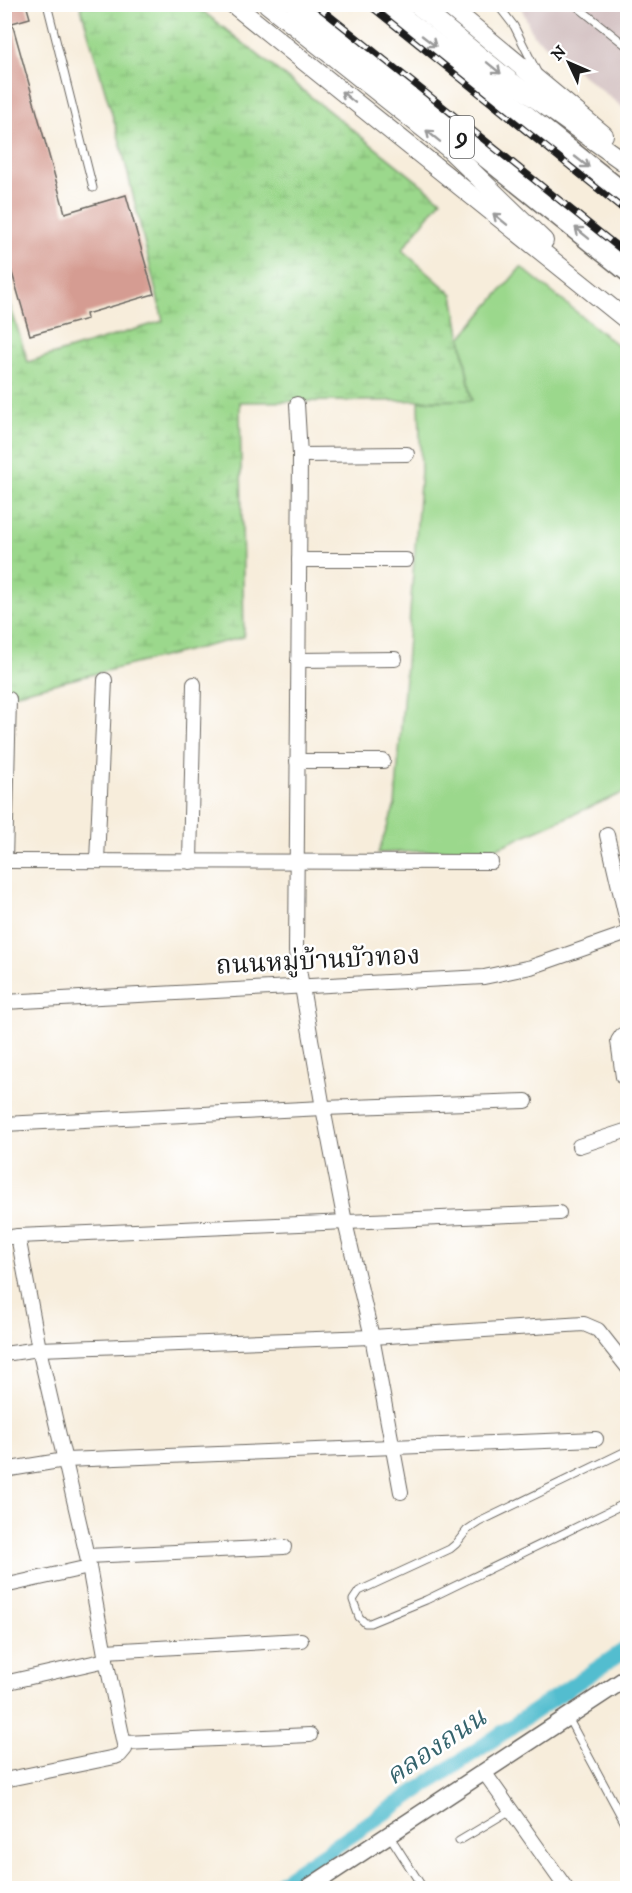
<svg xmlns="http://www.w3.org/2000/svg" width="632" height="1893" viewBox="0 0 632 1893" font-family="'IM FELL DW Pica','Noto Serif Thai',serif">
<defs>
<pattern id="wetland-marsh" width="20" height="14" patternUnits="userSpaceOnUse" patternTransform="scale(1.5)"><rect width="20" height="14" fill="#9bd88c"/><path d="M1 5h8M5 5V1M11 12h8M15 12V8" fill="none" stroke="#85b978"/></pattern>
</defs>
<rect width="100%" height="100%" fill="#fff"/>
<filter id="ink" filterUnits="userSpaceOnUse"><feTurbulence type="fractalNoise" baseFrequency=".0167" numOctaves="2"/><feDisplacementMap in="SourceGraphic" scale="12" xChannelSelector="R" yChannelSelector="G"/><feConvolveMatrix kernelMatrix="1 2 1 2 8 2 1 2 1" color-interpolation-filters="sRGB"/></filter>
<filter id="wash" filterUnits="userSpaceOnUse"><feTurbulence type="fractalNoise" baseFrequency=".008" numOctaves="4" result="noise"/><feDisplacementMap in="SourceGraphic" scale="24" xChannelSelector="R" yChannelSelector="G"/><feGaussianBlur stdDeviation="1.35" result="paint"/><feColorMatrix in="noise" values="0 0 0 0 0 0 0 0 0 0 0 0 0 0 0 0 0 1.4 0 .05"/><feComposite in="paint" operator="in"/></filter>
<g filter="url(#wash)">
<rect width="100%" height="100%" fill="#f7eddb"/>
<path fill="#d2bfc0" d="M520 5H627V111L533 35Z"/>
<path fill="#9bd88c" stroke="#5c7a54" stroke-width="1.5" d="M521 267 627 353V791L497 848 378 853 395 805 421 471 419 401 472 400 461 338Z"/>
<path fill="url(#wetland-marsh)" stroke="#5c7a54" stroke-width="1.5" d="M80 5H195L441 200 402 250 453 295 472 400 240 402 244 637 5 696 4 286 28 362 163 321 121 145Z"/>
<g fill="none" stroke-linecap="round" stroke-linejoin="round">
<path stroke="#53bdcf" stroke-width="16" d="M273 1888 628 1648"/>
</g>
<g id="blocks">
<path fill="#d59c92" d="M4 4H26L30 18 12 23 65 213 126 195 154 294 86 314 87 319 30 335 4 245Z"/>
</g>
</g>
<g filter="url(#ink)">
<use href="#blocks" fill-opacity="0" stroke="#69655f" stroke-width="1.5"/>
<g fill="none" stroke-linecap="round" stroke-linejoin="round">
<g stroke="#69655f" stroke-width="9">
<g id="service">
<path d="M47 4 93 188"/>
<path d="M497 4 514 26 537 72"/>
<path d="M574 4 628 47"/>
<path d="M628 1450 479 1522 467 1530 456 1544 450 1549 359 1591 353 1600 359 1617 365 1623H370L426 1600 628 1502"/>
<path d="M567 1716 628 1829"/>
<path d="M389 1835 423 1888"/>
<path d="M459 1841 511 1810"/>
</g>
</g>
<g stroke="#69655f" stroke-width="16">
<g id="minor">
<path d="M297 404 300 455 296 952 323 1108 345 1222 372 1337 401 1492"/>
<path d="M300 455 407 454"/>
<path d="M299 560H406"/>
<path d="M298 660 395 659"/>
<path d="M297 761H383"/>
<path d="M607 835 628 926"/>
<path d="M4 861 491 862"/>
<path d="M5 861 9 699"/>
<path d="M97 861 105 680"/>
<path d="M190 862 194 684"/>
<path d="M4 1002 484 977 531 967 628 933"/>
<path d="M623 1077 618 1041 622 1035 628 1033"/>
<path d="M4 1124 323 1108 526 1101"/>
<path d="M579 1146 628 1130"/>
<path d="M4 1238 18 1236 559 1213"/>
<path d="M4 1354 39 1349 372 1337 584 1324 598 1330 628 1368"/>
<path d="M4 1470 65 1460 596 1439"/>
<path d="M87 1556 284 1547"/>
<path d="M4 1586 89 1567"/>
<path d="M105 1651 301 1640"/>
<path d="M4 1683 106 1660"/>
<path d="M125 1743 310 1735"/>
<path d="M484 1772 566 1888"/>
<path d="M4 1780 115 1757 120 1755 125 1749 106 1660 87 1556 39 1349 18 1236"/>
</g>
</g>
<g stroke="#69655f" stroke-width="19">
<path id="tertiary" d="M308 1888 628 1677"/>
</g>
<g stroke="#69655f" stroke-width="20">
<g id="secondary">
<path d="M233 4 628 321"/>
<path d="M267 4 448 148 544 241"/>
<path d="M416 4 509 80 628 165"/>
<path d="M446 4 604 135"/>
</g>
</g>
<g stroke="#69655f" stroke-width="25">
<g id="trunk">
<path d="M297 4 628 270"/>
<path d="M384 4 628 198"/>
</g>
</g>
<use href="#service" stroke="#fff" stroke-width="7"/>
<use href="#minor" stroke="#fff" stroke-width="14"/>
<use href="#tertiary" stroke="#fff" stroke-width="16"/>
<use href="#secondary" stroke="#fff" stroke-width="18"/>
<use href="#trunk" stroke="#fff" stroke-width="22"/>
<g stroke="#1c1c1c" stroke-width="7">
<g id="rail">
<path d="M315 4 628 255"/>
<path d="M368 4 628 213"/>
</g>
</g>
<use href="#rail" stroke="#fff" stroke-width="4.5" stroke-dasharray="14" stroke-linecap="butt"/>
</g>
<defs><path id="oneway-shaft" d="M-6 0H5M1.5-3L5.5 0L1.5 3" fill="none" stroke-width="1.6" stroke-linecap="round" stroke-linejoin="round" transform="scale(1.5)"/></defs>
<g stroke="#999">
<use href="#oneway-shaft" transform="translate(429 41) rotate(38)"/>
<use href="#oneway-shaft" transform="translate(494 68) rotate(39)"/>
<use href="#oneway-shaft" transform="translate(348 97) rotate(-141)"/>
<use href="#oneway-shaft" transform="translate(433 136) rotate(-141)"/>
<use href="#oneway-shaft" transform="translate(582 162) rotate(38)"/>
<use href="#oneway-shaft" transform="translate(500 219) rotate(-141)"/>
<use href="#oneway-shaft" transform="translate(582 233) rotate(-141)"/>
</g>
</g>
<g text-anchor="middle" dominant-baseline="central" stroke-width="5" stroke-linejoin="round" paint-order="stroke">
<rect fill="#fff" stroke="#606060" stroke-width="1.5" x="450" y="116" width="24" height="42" rx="4.5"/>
<g font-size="24" font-weight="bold" fill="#1c1c1c">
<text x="462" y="137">9</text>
</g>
<g font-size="26" fill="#1c1c1c" stroke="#fff">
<text transform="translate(318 961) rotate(-3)">ถนนหมู่บ้านบัวทอง</text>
</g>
<g font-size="27" font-style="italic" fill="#35646d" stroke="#fff">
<text transform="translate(436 1747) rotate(-34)">คลองถนน</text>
</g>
</g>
<rect width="632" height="1893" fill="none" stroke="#fff" stroke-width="24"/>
<g transform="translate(569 63) rotate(314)" stroke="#ffffff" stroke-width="4.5" paint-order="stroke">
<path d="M0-4.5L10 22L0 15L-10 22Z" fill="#1c1c1c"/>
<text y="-9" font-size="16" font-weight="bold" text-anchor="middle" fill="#1c1c1c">N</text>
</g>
</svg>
